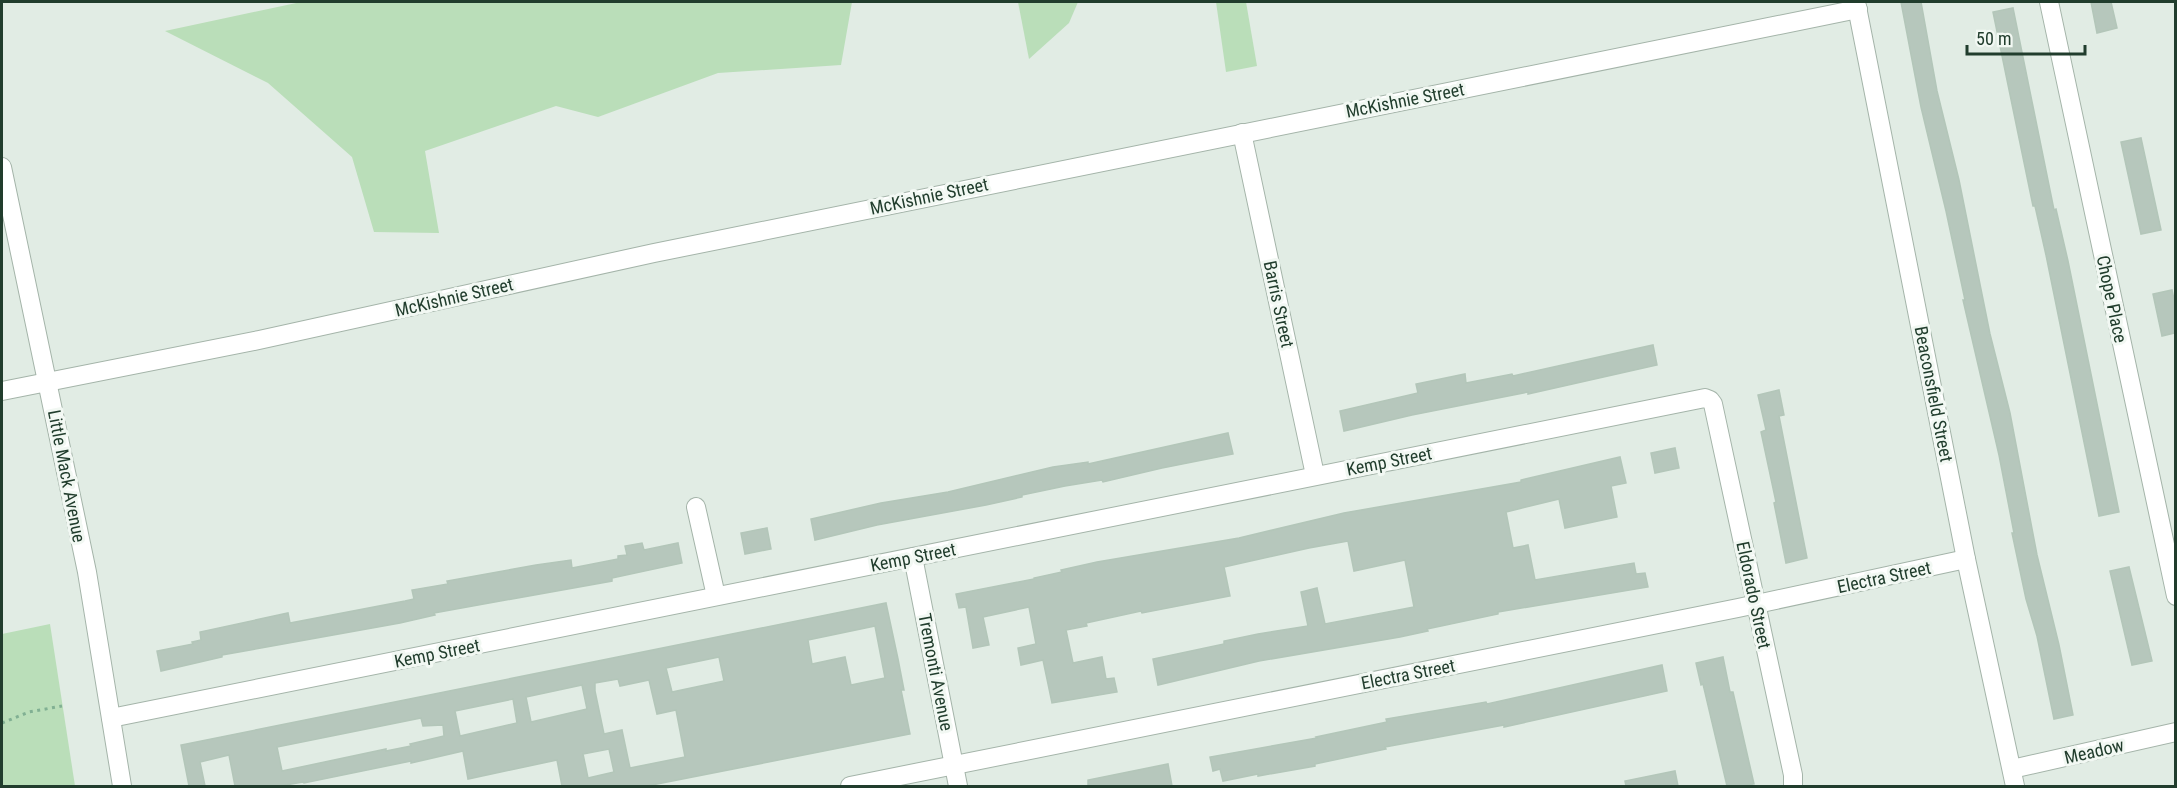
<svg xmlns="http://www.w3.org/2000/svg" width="2177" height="788" viewBox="0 0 2177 788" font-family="'Roboto Condensed',sans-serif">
<rect width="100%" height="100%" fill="#e1ece4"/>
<g fill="#badeb9">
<path d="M301 2H852L841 65 718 73 598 117 556 106 425 151 439 233 374 232 352 157 268 83 165 31Z"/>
<path d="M1018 2H1078L1069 23 1029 59Z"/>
<path d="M1216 2H1246L1257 66 1226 72Z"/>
<path d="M50 624 75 786H2V634Z"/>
</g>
<g fill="#b6c7bc" stroke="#b3c6b9" stroke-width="1.5" fill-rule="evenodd">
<path d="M1901 2H1921L1937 91 1959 180 1990 334 2010 413 2037 555 2059 645 2073 715 2054 719 2037 636 2026 599 2012 533H2014L1999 455 1963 300H1965L1946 211 1921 107Z"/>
<path d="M2091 2H2111L2117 28 2097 33Z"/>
<path d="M2013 8 2054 210 2056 209 2068 261 2119 512 2099 516 2046 255 2035 206H2033L1993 12Z"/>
<path d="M2141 138 2161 230 2141 234 2121 142Z"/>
<path d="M2172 290 2175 304V333L2162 336 2153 294Z"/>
<path d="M1653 345 1657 365 1528 394V392L1412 415 1344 431 1340 411 1418 393 1416 384 1465 374 1466 383 1512 374 1513 376Z"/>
<path d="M1779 390 1784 415 1779 416 1807 558 1786 563 1774 503 1776 502 1761 432 1766 430 1758 395Z"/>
<path d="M1228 433 1233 454 1162 468 1103 482 1102 480 1065 486 1022 495V497L986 505 877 525 815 540 811 519 881 503 948 492 1053 467 1088 462V464Z"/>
<path d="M1675 448 1679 468 1655 473 1651 453Z"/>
<path d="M1620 457 1626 483 1611 486 1617 517 1565 528 1559 499 1506 512 1513 548 1528 545 1535 580 1634 563 1636 574 1645 573 1648 587 1498 612V614L1427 629 1428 631 1400 637 1259 661 1158 685 1153 659 1224 644V641L1258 634 1308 626 1301 592 1317 588 1325 624 1414 607 1405 560 1354 571 1348 541 1309 548 1224 567 1230 596 1142 613 1141 611 1086 623 1087 626 1066 630 1073 663 1102 657 1106 679 1114 678 1117 692 1052 703 1043 660 1021 665 1018 648 1036 644 1029 607 983 617 989 645 973 648 966 607 959 608 956 594 1034 579V578L1062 572 1061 570 1097 562 1239 538 1344 513 1521 482V480Z"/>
<path d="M767 528 771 549 745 554 741 533Z"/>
<path d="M642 543 644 550 678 543 682 563 612 578V581L434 613 435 615 400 623 222 655V657L161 671 157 651 193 644 192 642 201 640 200 632 288 613 290 623 405 601 414 599 412 590 448 584 447 581 536 565 571 560 572 568 618 559V556L627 555 625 546Z"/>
<path d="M2129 567 2152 661 2132 665 2110 571Z"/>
<path d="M886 603 898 659 904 690H901L910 734 647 786H562L557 760 468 779 463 751 411 763V761L304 783 303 782 280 786H235L229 755 200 762 205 786H189L181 745ZM875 626 885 678 851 685 845 657 812 664 808 640ZM719 657 724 681 672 692 666 668ZM618 679 620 686 649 680 657 714 676 710 685 757 630 768 622 730 604 734 595 691V683ZM582 685 587 709 531 722 526 697ZM513 699 517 723 460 736 455 711ZM421 718 423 726 443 725 444 736 410 744 411 746 386 751V749L282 771 277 747ZM609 749 614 772 588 778 583 754Z"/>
<path d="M1723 657 1730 692H1733L1754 784 1742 786H1727L1703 684 1701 685 1696 663Z"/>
<path d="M1662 665 1667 691 1504 727V725L1385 747 1386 749 1315 764V766L1258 776V774L1223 781 1220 769 1213 771 1210 757 1317 738 1316 737 1387 722 1386 719 1486 702 1487 704Z"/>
<path d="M1168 764 1172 786H1088V780Z"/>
<path d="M1675 771 1678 786H1626L1625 781Z"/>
</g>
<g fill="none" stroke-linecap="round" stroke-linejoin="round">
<g stroke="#a4b4a9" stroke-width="20">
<g id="minor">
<path d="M1856 2 1966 559 2015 786"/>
<path d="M2049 2 2176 596"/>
<path d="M1242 133 1315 475"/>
<path d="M2 167 87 572 122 786"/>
<path d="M2 391 259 340 654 253 1858 9"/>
<path d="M696 507 716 596"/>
<path d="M913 557 958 786"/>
<path d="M111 718 1705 398 1710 400 1713 404 1793 775V786"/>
<path d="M2012 769 2176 732"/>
<path d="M850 786 1738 608 1966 559"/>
</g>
</g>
<path stroke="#81b093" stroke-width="3" stroke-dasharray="3 4.5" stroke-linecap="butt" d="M2 723 29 712 62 706"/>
<use href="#minor" stroke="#fff" stroke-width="18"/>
</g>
<g text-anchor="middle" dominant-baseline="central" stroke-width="6" stroke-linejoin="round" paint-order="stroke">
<g font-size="18" fill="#213d2d" stroke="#f2f8f3">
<text transform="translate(1405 100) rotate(-11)">McKishnie Street</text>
<text transform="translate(929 196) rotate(-12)">McKishnie Street</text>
<text transform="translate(454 297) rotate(-13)">McKishnie Street</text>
<text transform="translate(2112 299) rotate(78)">Chope Place</text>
<text transform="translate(1279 304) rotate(78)">Barris Street</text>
<text transform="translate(1934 394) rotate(79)">Beaconsfield Street</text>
<text transform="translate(1389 461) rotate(-11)">Kemp Street</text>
<text transform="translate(67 476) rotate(79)">Little Mack Avenue</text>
<text transform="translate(913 557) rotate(-11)">Kemp Street</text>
<text transform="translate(1884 577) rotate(-12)">Electra Street</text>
<text transform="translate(1754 595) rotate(78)">Eldorado Street</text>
<text transform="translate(437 653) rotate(-11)">Kemp Street</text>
<text transform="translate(936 672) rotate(79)">Tremonti Avenue</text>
<text transform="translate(1408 674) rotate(-11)">Electra Street</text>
<text transform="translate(2094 751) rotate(-13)">Meadow</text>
</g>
</g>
<rect width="2177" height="788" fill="none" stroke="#213d2d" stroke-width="6"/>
<path d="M1967 45v9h118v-9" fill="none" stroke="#213d2d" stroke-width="3"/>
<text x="1976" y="45" font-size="18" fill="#213d2d" stroke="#f2f8f3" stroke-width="4.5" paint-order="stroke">50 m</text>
</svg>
